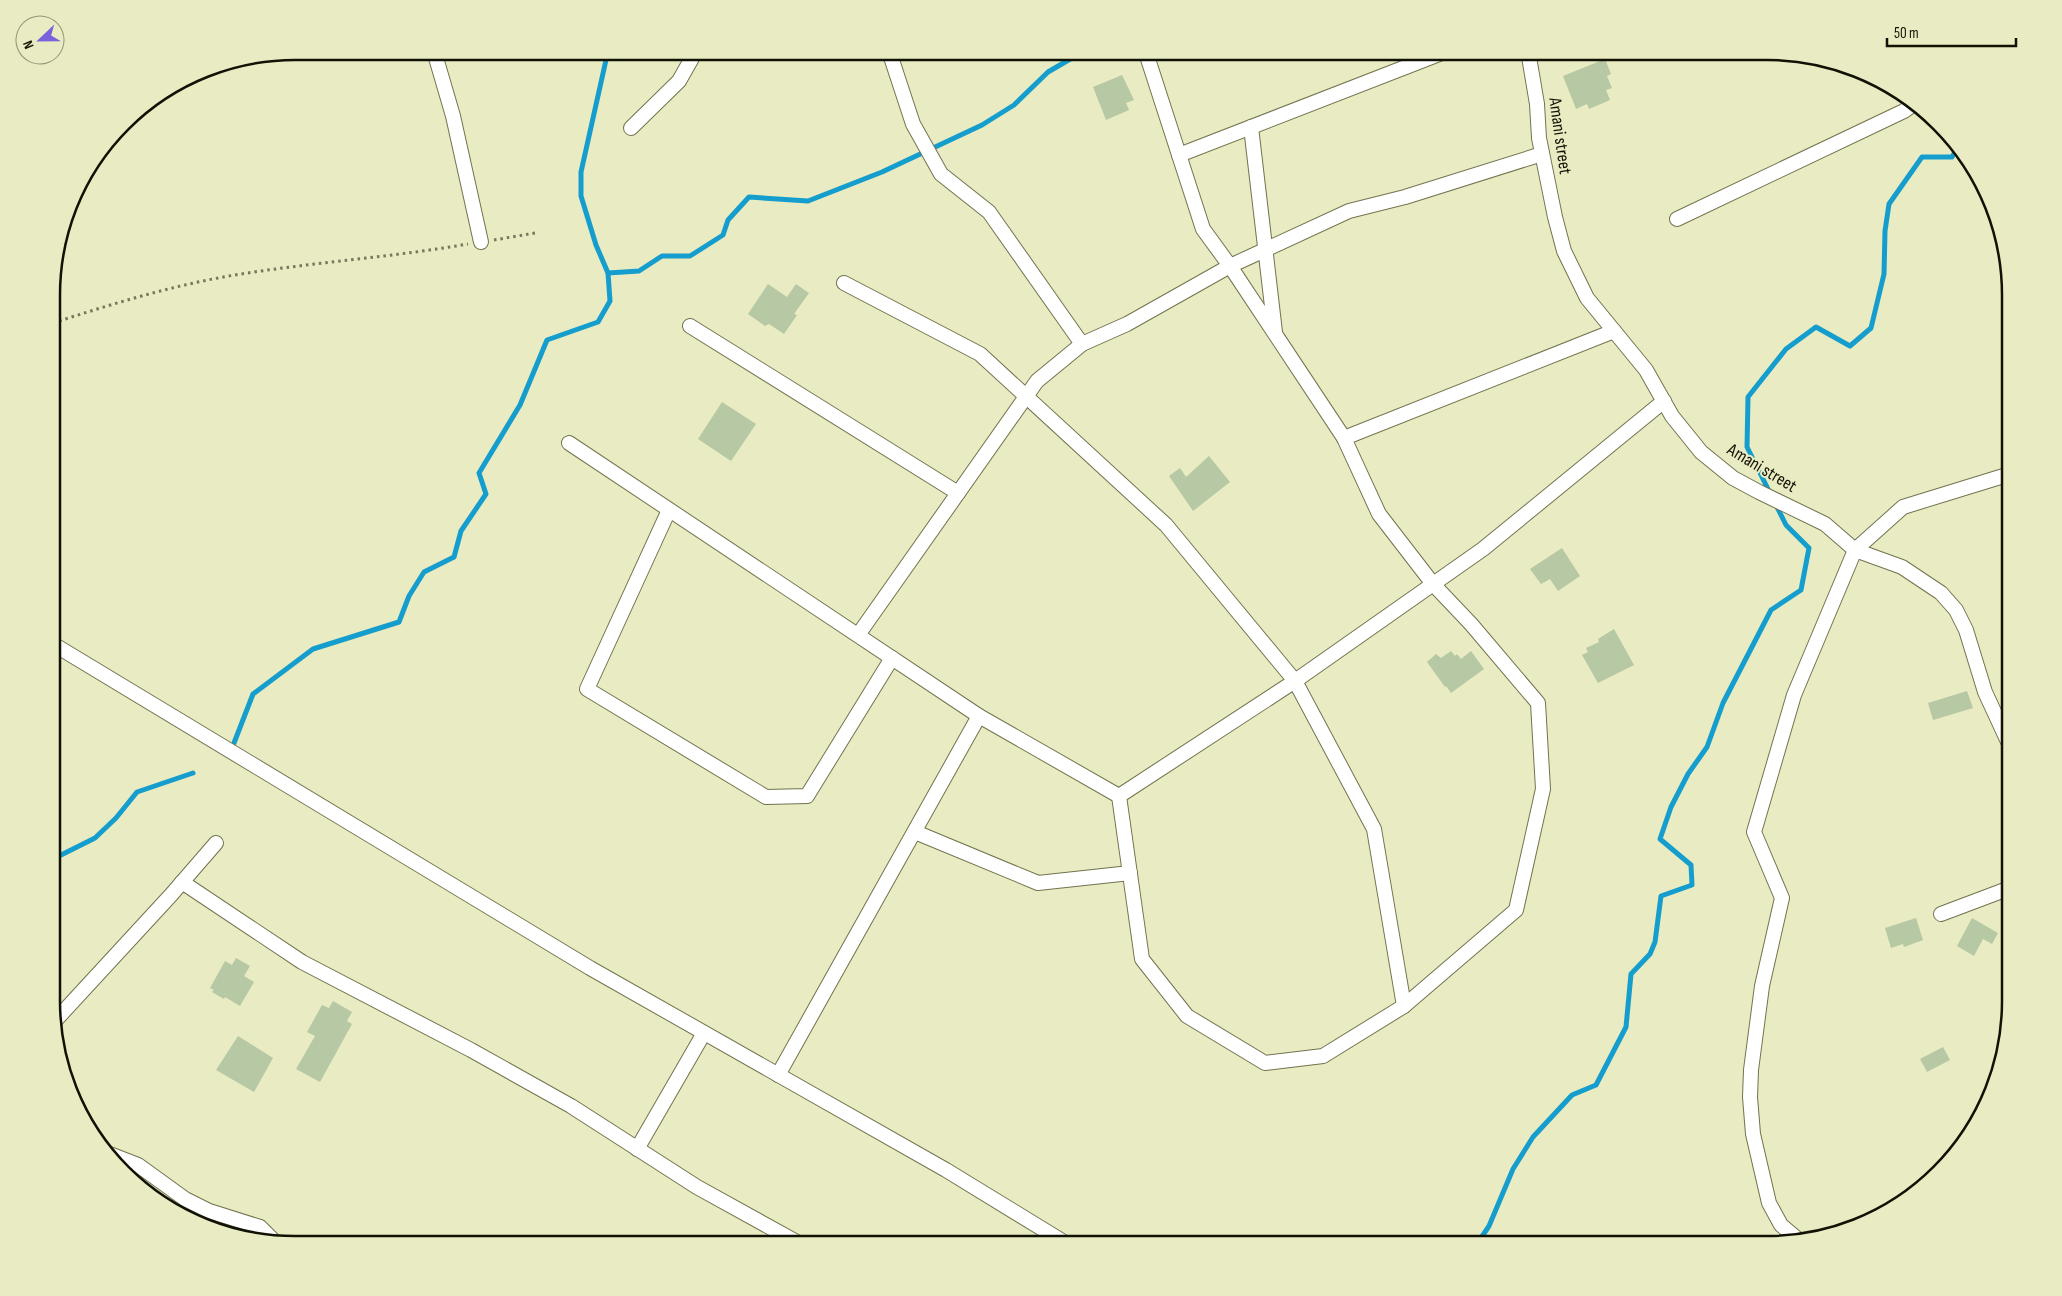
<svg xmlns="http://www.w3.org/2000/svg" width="2062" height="1296" viewBox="0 0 2062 1296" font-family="'Sofia Sans Condensed',sans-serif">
<rect width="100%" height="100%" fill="#e9ebc2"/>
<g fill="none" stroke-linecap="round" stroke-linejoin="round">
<g stroke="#159ecd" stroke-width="5">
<path d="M608 273 639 271 662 256H690L723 235 728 220 749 197 808 201 882 172 982 125 1014 105 1048 72 1084 51"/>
<path d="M1770 493 1747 447 1748 397 1786 349 1816 327 1850 346 1871 328 1884 274 1885 231 1889 204 1922 157H1952L1958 147"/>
<path d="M234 743 253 694 313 649 399 622 409 596 424 572 454 557 461 531 486 494 479 473 520 405 547 340 598 322 610 301 608 273 596 245 581 196V172L608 51"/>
<path d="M53 859 95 838 116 818 137 792 193 773"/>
<path d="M1477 1244 1489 1226 1513 1169 1533 1137 1572 1095 1596 1085 1626 1027 1631 974 1650 954 1655 942 1661 896 1692 885 1691 865 1660 839 1671 807 1688 774 1707 747 1723 703 1771 610 1801 590 1809 548 1786 525 1775 503"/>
</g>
</g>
<g fill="#b7c8a4">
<path d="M1605 59 1611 74 1607 76 1612 88 1606 90 1610 100 1589 109 1587 104 1576 109 1563 76Z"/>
<path d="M1122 75 1134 100 1126 103 1129 110 1106 120 1093 87Z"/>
<path d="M768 284 787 297 796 284 809 293 794 314 797 315 784 334 769 324 765 326 748 314Z"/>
<path d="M722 402 756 424 731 461 698 439Z"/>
<path d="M1209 456 1230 482 1193 511 1169 476 1180 468 1186 477Z"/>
<path d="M1562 548 1580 576 1558 591 1550 579 1541 584 1530 569Z"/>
<path d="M1614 629 1634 665 1598 683 1582 655 1588 652 1586 648 1599 642 1598 639Z"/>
<path d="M1451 651 1455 656 1457 654 1461 659 1471 651 1484 669 1451 693 1446 686 1445 687 1427 662 1436 654 1441 658Z"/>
<path d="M1967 691 1973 708 1933 720 1928 703Z"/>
<path d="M1916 918 1923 940 1904 947 1903 944 1891 948 1885 928Z"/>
<path d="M1972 918 1998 933 1992 944 1983 939 1974 956 1957 946Z"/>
<path d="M236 958 250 966 244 976 254 982 240 1006 225 997 224 999 212 992 214 990 210 988 225 961 232 965Z"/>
<path d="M333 1001 352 1012 347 1021 352 1024 320 1082 296 1069 315 1036 307 1032 322 1005 329 1008Z"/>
<path d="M238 1036 273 1058 254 1092 216 1070Z"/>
<path d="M1943 1047 1950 1060 1927 1072 1920 1059Z"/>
</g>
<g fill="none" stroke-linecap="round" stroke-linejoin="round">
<g stroke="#73734f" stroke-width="16">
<g id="street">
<path d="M434 51 453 116 481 242"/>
<path d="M889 51 913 124 941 174 989 212 1082 344"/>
<path d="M1528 51 1537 104 1539 138 1555 217 1564 251 1587 298 1646 370 1672 416 1701 452 1733 478 1759 492 1825 524 1855 550 1902 567 1941 593 1956 610 1966 630 1985 692 2010 746"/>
<path d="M1251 127 1275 332"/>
<path d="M631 128 679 81 696 51"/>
<path d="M1179 155 1447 51"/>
<path d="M1677 219 1904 111 1915 103"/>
<path d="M844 283 980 354 1166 525 1295 681 1374 829 1404 1006"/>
<path d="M690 326 958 493"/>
<path d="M1344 438 1614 331"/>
<path d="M569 443 979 716 1119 796 1295 681 1483 549 1664 401"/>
<path d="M669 510 587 689 766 797 807 796 892 658"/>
<path d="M858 635 1037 381 1082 344 1127 324 1230 266 1349 211 1405 197 1542 154"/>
<path d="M53 644 590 968 946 1170 1067 1244"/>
<path d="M1119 796 1142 959 1187 1016 1265 1063 1323 1056 1404 1006 1516 910 1543 789 1538 703 1471 624 1433 584 1379 514 1344 438 1230 266 1203 229 1148 59"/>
<path d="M915 832 1038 883 1130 873"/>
<path d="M182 882 302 962 471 1050 571 1106 697 1187 802 1245"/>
<path d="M1941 914 2010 888"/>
<path d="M53 1023 171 895 216 843"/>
<path d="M778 1075 979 716"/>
<path d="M637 1149 704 1033"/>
<path d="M107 1153 138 1165 185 1199 209 1211 260 1227 275 1242"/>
<path d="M1800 1241 1781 1225 1769 1203 1753 1134 1750 1097 1751 1070 1762 986 1782 898 1754 832 1794 695 1855 550 1903 507 2010 474"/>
</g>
</g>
<g stroke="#76775c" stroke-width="3" stroke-dasharray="2.5 4" stroke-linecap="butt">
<path d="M494 240 535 233"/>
<path d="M53 323C115 303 177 284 241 274 317 262 393 257 468 244"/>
</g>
<use href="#street" stroke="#fff" stroke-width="14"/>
</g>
<g text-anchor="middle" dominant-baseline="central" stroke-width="4" stroke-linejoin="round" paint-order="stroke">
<g font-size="18" fill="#121204" stroke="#e9ebc2">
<text transform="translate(1560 136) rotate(82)">Amani street</text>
<text transform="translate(1762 468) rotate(31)">Amani street</text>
</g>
</g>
<path d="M0 0H2062V1296H0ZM295 60H1767A235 235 0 0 1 2002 295V1001A235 235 0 0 1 1767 1236H295A235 235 0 0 1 60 1001V295A235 235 0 0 1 295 60Z" fill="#e9ebc2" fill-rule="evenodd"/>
<path fill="none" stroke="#121204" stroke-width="2.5" d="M295 60H1767A235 235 0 0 1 2002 295V1001A235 235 0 0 1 1767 1236H295A235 235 0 0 1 60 1001V295A235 235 0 0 1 295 60Z"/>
<g transform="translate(40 40) rotate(248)"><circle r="24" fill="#e9ebc2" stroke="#939476"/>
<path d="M0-4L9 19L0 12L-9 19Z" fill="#7b61dc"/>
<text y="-8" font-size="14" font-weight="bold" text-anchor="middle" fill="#121204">N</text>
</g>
<path d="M1887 38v8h129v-8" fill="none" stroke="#121204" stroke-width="2.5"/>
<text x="1894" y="38" font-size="15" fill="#121204" stroke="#e9ebc2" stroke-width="4" paint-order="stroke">50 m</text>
</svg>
